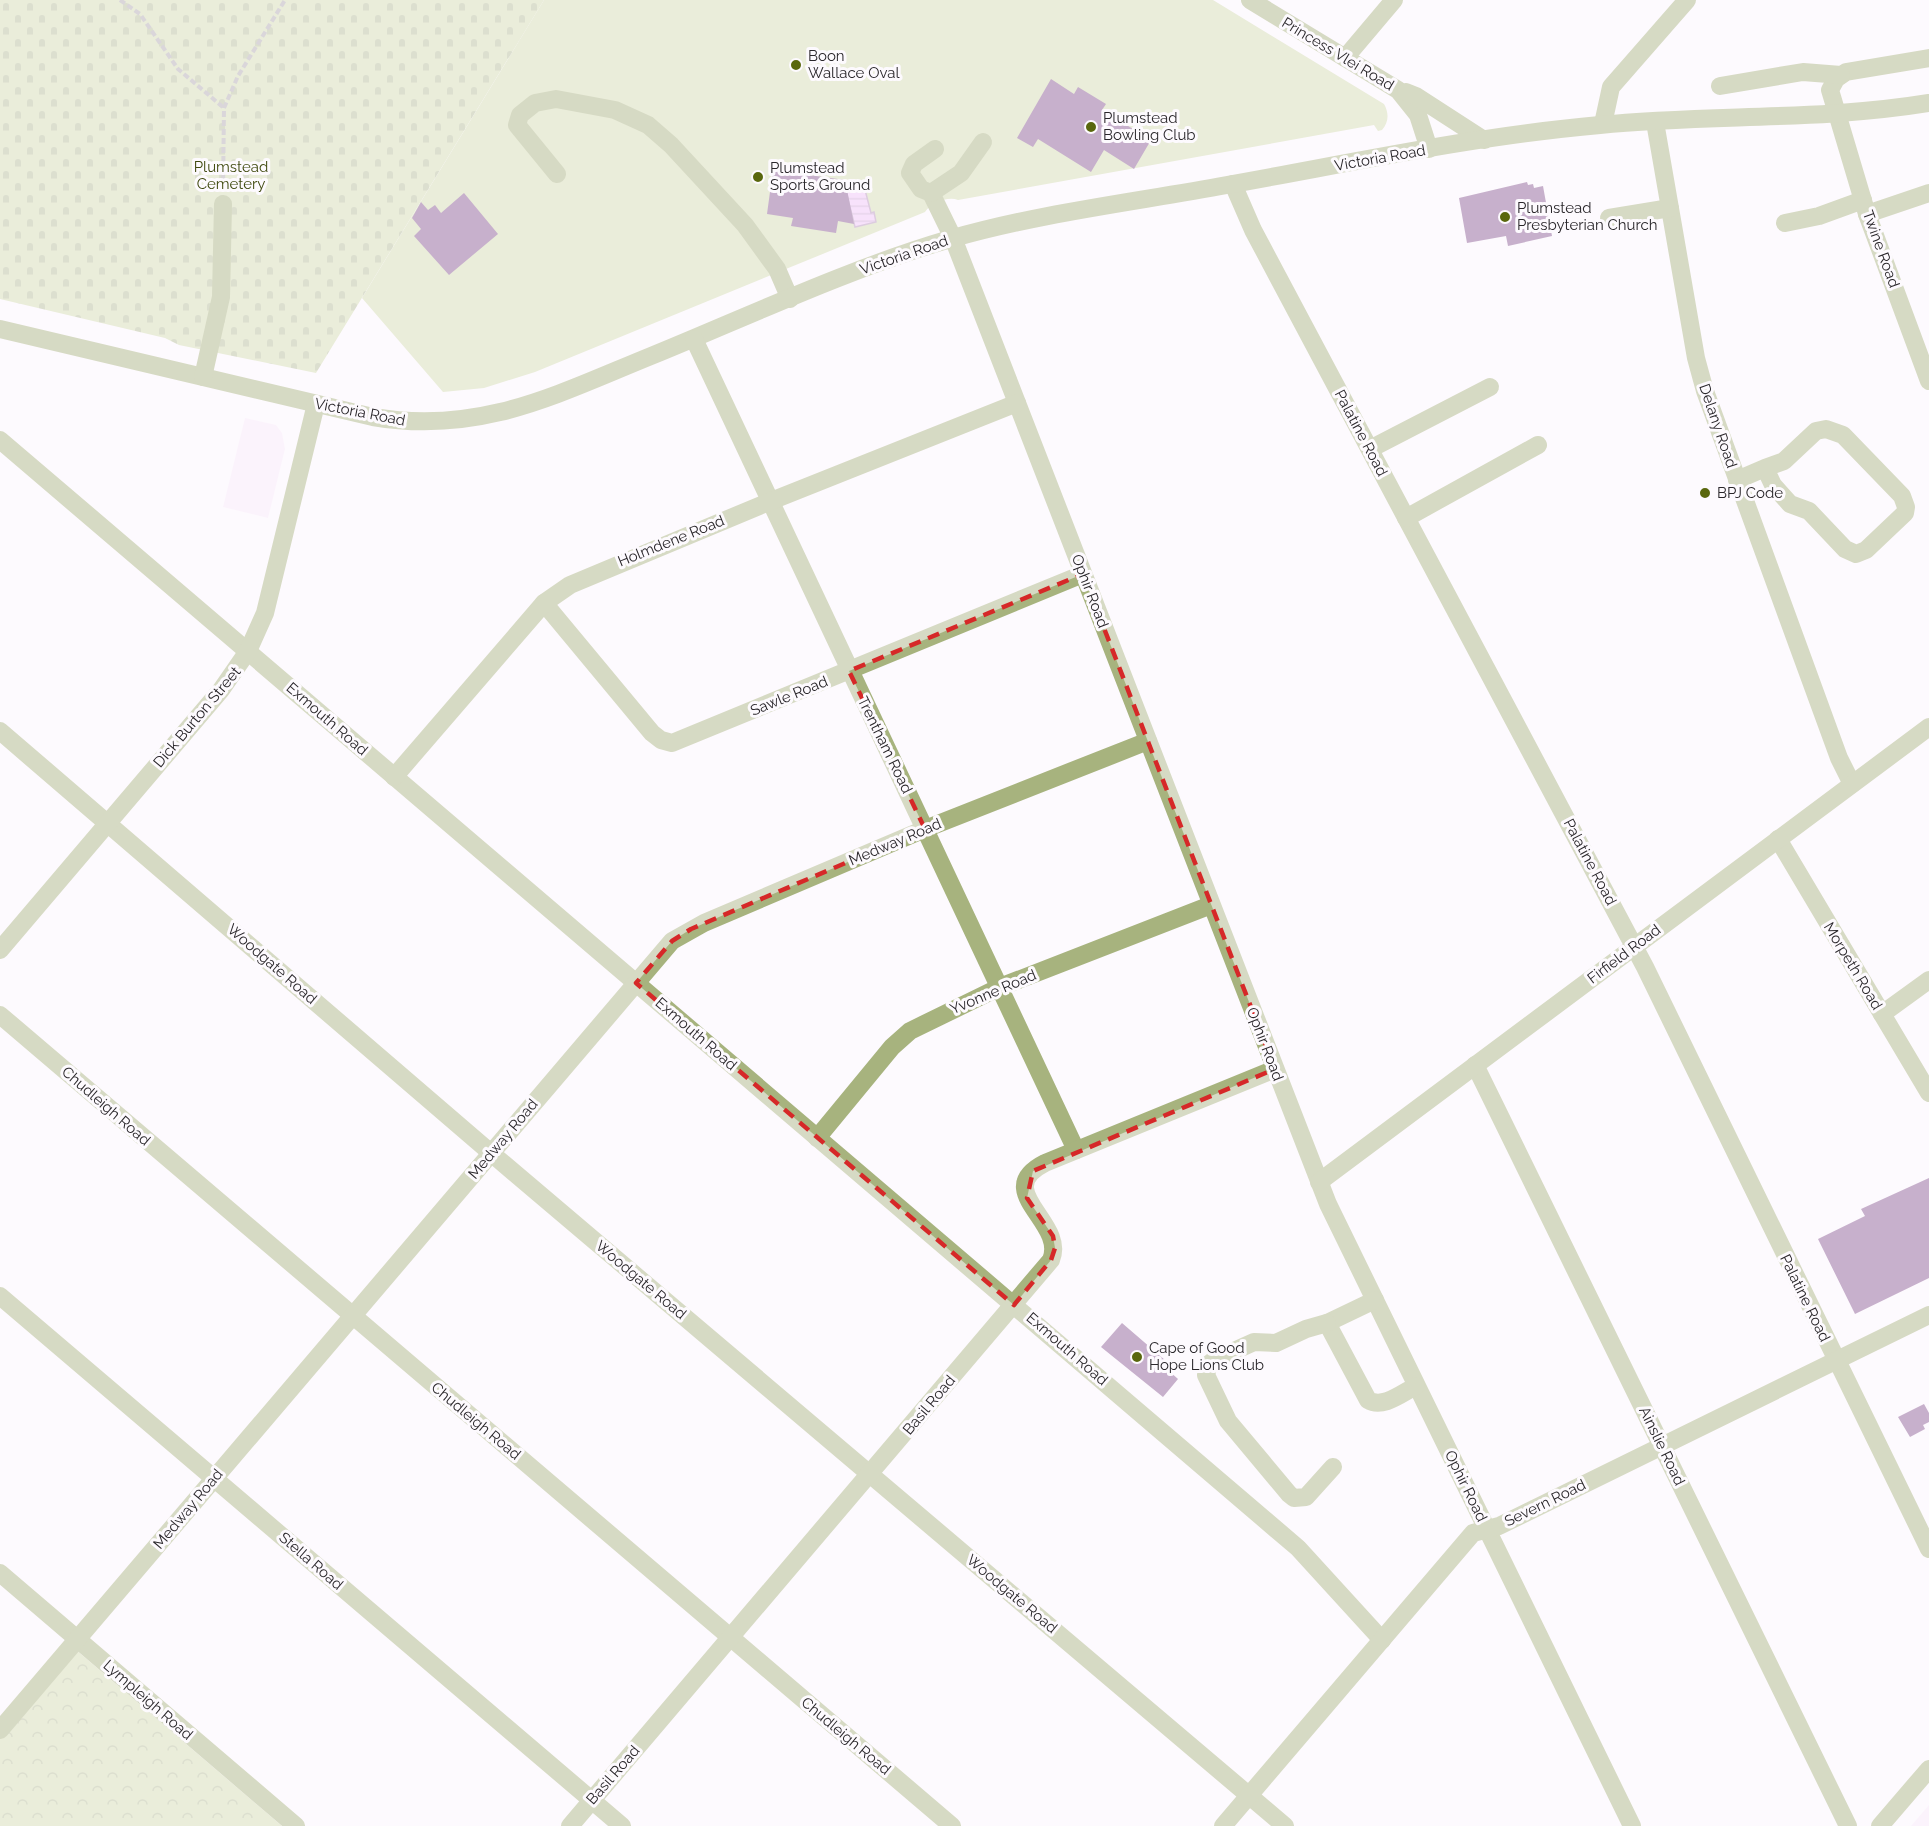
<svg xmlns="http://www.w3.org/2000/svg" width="1929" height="1826" viewBox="0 0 1929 1826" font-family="Raleway,sans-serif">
<defs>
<pattern id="forest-crowns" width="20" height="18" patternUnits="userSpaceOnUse" patternTransform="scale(1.5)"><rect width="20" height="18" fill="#d2ddaf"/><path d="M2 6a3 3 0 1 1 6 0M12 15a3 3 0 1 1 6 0" fill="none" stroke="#b4be97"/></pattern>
<pattern id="cemetery-stones" width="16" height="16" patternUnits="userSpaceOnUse" patternTransform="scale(1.5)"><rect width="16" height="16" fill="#d2ddaf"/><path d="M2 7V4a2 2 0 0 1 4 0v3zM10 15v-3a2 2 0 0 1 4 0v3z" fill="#b4be97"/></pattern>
<pattern id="water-rules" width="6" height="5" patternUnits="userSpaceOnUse" patternTransform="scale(1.5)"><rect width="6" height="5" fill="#f0c6f9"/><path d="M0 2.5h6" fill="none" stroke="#ceaad6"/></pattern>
</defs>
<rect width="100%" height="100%" fill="#fdfafe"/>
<g fill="#f9ecfb">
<path d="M245 418 276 425 282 433 285 449 268 518 223 507Z"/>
<path d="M1929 1805V1826H1911Z"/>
</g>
<path fill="#d2ddaf" d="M544 0H1213L1384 104C1389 113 1389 122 1382 130L1378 131 1374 125 958 200C948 196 931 203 925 212L535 372 484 388 443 392 362 298Z"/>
<path fill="url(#forest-crowns)" d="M75 1649 282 1826H0V1737Z"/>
<path fill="url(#cemetery-stones)" d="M0 0H544L316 373 179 345 165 338 0 299Z"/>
<path fill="url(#water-rules)" stroke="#b596bb" stroke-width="1.5" d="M863 182 871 213 874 212 876 222 855 227 845 187Z"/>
<g fill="#865790">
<path d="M1051 79 1074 94 1078 87 1106 104 1102 110 1151 140 1134 169 1104 150 1091 172 1038 139 1033 147 1017 138Z"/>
<path d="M773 170 845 180 854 224 838 221 836 233 791 226 793 218 767 214Z"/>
<path d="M1527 182 1528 185 1533 184 1534 188 1543 186 1552 236 1508 246 1506 236 1467 243 1459 198Z"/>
<path d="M464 193 498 234 449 275 414 236 421 229 412 218 421 202 428 210 435 205 441 213Z"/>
<path d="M1929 1178V1278L1855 1314 1818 1239 1865 1216 1861 1209Z"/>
<path d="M1122 1323 1173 1367 1169 1371 1178 1379 1163 1397 1101 1347Z"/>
<path d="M1924 1404 1929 1413V1422L1923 1425 1925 1429 1910 1437 1898 1417Z"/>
</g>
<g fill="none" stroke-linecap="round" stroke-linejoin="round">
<g stroke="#afacb0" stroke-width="4" stroke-dasharray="6 3" stroke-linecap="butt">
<path d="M120 0 140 14 178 69 224 108"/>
<path d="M223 189 224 108 238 76 285 0"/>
</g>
<g stroke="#a7b37e" stroke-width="18">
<path d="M1250 0 1398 90 1418 115 1429 149"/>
<path d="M1345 58 1394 0"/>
<path d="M1929 58 1846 72 1836 79 1830 90 1867 214 1929 381"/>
<path d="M1720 86 1803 72 1841 75"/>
<path d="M1406 92 1416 96 1484 140"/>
<path d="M1655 122 1696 358 1705 391 1839 758 1852 784"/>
<path d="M1603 124 1611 87 1687 0"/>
<path d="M935 149 914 164 910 173 921 189 931 193 953 238 1328 1204 1632 1826"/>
<path d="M557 174 517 125 520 115 535 103 556 99 615 110 648 125 671 145 745 225 777 269 790 299"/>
<path d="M1233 184 1253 230 1645 967 1929 1549"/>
<path d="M931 193 961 173 983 142"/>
<path d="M1867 214 1929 193"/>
<path d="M1609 218 1670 208"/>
<path d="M1785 223 1819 216 1863 200"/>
<path d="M0 329 373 417C480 435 555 395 651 356 749 316 848 269 950 239 1040 213 1135 202 1227 185 1351 163 1475 136 1600 125 1710 114 1820 121 1929 103"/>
<path d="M694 339 1076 1150"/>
<path d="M203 377 221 297 223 204"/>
<path d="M0 440 1298 1548 1382 1640"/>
<path d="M1370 449 1490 387"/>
<path d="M1737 480 1765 468 1773 485 1790 504 1809 511 1845 549 1856 554 1866 550 1905 513 1906 507 1902 496 1843 435 1826 429 1816 431 1784 461 1765 468"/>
<path d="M1406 518 1538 445"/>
<path d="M544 603 652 733 661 740 672 743 1083 574"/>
<path d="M0 731 491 1153 1285 1826"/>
<path d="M394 777 544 603 570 585 771 501 1017 403"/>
<path d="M1778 839 1929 1093"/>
<path d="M0 950 221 690 248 651 265 613 316 404"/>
<path d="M1882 1014 1929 980"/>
<path d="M0 1015 952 1826"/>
<path d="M1475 1065 1848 1826"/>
<path d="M817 1138 892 1047 910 1031 1000 987 1211 905"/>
<path d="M1319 1182 1929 727"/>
<path d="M0 1296 622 1826"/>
<path d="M1375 1300 1327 1323 1368 1400C1383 1409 1402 1393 1416 1386"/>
<path d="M1327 1323 1306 1329 1276 1343 1254 1342 1214 1360 1209 1364 1206 1375 1228 1421 1289 1494 1294 1498 1306 1497 1333 1467"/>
<path d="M0 1573 296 1826"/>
<path d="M0 1730 672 941 704 923 925 829 1148 741"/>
<path d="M570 1826 1051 1260C1067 1222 990 1191 1045 1163L1275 1069"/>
<path d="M1223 1826 1473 1533 1499 1526 1929 1315"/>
<path d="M1880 1826 1929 1769"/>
</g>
</g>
<path d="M0 0H1929V1826H0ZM1083 574 1275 1069 1033 1171 1027 1198 1053 1236 1055 1248 1051 1260 1014 1305 636 983 672 941 691 929 925 829 849 671Z" fill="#fdfafe" fill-opacity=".55" fill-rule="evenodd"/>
<path fill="none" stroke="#d62828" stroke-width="4.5" stroke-dasharray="12 8" stroke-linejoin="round" d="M1083 574 1275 1069 1033 1171 1027 1198 1053 1236 1055 1248 1051 1260 1014 1305 636 983 672 941 691 929 925 829 849 671Z"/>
<g fill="#59670d" stroke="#fdfafe" stroke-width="2">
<circle cx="796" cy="65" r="6"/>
<circle cx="1091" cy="127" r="6"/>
<circle cx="758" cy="177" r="6"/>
<circle cx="1505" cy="217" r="6"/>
<circle cx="1705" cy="493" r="6"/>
<circle cx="1137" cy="1357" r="6"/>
</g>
<g text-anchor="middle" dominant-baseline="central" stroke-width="6" stroke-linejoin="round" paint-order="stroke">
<g font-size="15" fill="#2a272b" stroke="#fdfafe">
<text transform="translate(1338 54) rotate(31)">Princess Vlei Road</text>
<text transform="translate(1380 158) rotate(-10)">Victoria Road</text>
<text transform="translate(1881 249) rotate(70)">Twine Road</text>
<text transform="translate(904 255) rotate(-19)">Victoria Road</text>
<text transform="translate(360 412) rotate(11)">Victoria Road</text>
<text transform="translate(1718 426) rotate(71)">Delany Road</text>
<text transform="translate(1361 433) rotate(62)">Palatine Road</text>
<text transform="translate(671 541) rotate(-22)">Holmdene Road</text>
<text transform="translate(1090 591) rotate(69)">Ophir Road</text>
<text transform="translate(789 696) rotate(-22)">Sawle Road</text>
<text transform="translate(197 717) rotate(-50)">Dick Burton Street</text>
<text transform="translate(327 719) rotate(41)">Exmouth Road</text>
<text transform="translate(885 745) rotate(64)">Trentham Road</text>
<text transform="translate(895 842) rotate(-23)">Medway Road</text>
<text transform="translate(1590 862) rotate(62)">Palatine Road</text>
<text transform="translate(1624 954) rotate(-37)">Firfield Road</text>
<text transform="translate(272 964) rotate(41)">Woodgate Road</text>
<text transform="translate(1853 966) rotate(59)">Morpeth Road</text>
<text transform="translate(993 992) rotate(-23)">Yvonne Road</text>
<text transform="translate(696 1034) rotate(41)">Exmouth Road</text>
<text transform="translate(1265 1044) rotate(69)">Ophir Road</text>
<text transform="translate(106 1106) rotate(41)">Chudleigh Road</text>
<text transform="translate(503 1139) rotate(-50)">Medway Road</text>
<text transform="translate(641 1280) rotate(40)">Woodgate Road</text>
<text transform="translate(1805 1298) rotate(64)">Palatine Road</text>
<text transform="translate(1067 1349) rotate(41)">Exmouth Road</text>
<text transform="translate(929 1405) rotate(-50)">Basil Road</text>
<text transform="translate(476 1421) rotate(40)">Chudleigh Road</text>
<text transform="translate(1662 1446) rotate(64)">Ainslie Road</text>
<text transform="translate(1466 1486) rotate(64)">Ophir Road</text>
<text transform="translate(1545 1503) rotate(-26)">Severn Road</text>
<text transform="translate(188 1509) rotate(-50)">Medway Road</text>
<text transform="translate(311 1561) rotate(41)">Stella Road</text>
<text transform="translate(1012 1594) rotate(40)">Woodgate Road</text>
<text transform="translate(148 1700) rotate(41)">Lympleigh Road</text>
<text transform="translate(846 1736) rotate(40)">Chudleigh Road</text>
<text transform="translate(613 1775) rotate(-49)">Basil Road</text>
</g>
<g font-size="15" fill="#2a272b" stroke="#fdfafe" text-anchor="start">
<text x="808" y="56">Boon<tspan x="808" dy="17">Wallace Oval</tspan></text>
<text x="1103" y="118">Plumstead<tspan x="1103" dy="17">Bowling Club</tspan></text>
<text x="770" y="168">Plumstead<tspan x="770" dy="17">Sports Ground</tspan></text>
<text x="1517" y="208">Plumstead<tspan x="1517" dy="17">Presbyterian Church</tspan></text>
<text x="1717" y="493">BPJ Code</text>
<text x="1149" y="1348">Cape of Good<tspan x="1149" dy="17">Hope Lions Club</tspan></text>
</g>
<g font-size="15" fill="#3f490e" stroke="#fdfafe">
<text x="231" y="167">Plumstead<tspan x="231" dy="17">Cemetery</tspan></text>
</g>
</g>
</svg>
